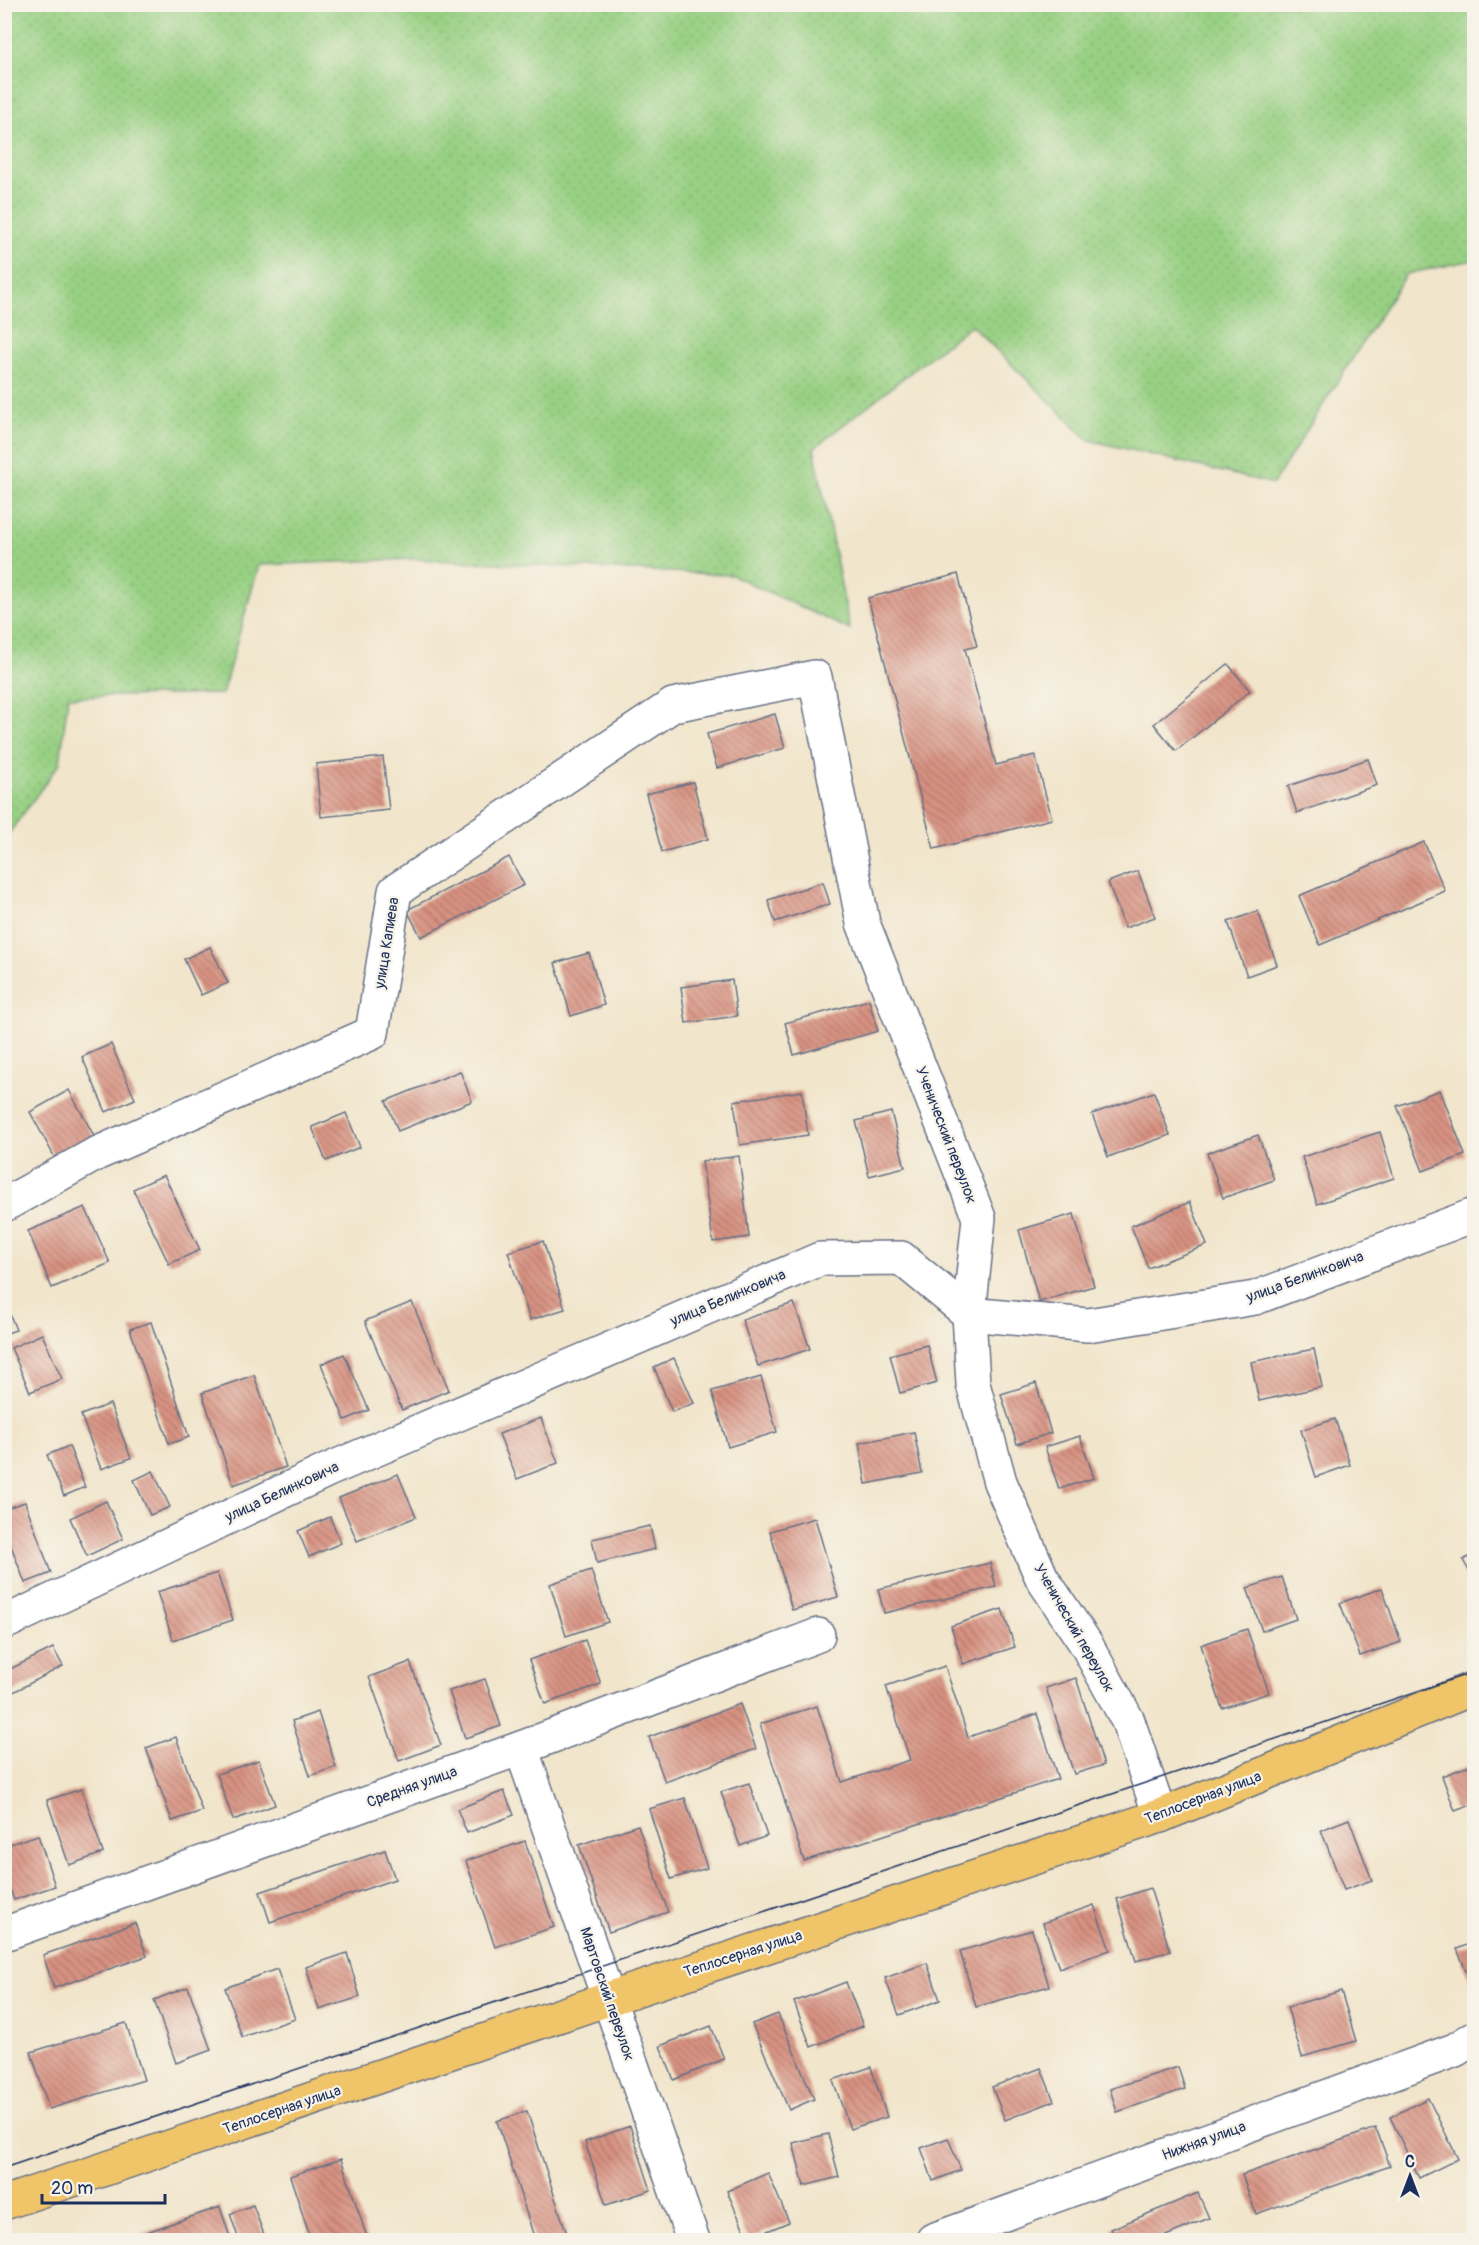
<svg xmlns="http://www.w3.org/2000/svg" width="1479" height="2245" viewBox="0 0 1479 2245" font-family="Pangolin,sans-serif">
<defs>
<pattern id="grass-dots" width="8" height="8" patternUnits="userSpaceOnUse" patternTransform="scale(1.5)"><rect width="8" height="8" fill="#98d083"/><path d="M2 2h.1M6 6h.1" fill="none" stroke="#82b374" stroke-width="1.8" stroke-linecap="round"/></pattern>
<pattern id="building-back-hatch" width="6" height="6" patternUnits="userSpaceOnUse" patternTransform="scale(1.5)"><rect width="6" height="6" fill="#d89281"/><path d="M-1 5l2 2M0 0l6 6M5-1l2 2" fill="none" stroke="#ae786d"/></pattern>
</defs>
<rect width="100%" height="100%" fill="#f7f3e8"/>
<filter id="ink" filterUnits="userSpaceOnUse"><feTurbulence type="fractalNoise" baseFrequency=".0167" numOctaves="2"/><feDisplacementMap in="SourceGraphic" scale="12" xChannelSelector="R" yChannelSelector="G"/><feConvolveMatrix kernelMatrix="1 2 1 2 8 2 1 2 1" color-interpolation-filters="sRGB"/></filter>
<filter id="wash" filterUnits="userSpaceOnUse"><feTurbulence type="fractalNoise" baseFrequency=".008" numOctaves="4" result="noise"/><feDisplacementMap in="SourceGraphic" scale="24" xChannelSelector="R" yChannelSelector="G"/><feGaussianBlur stdDeviation="1.35" result="paint"/><feColorMatrix in="noise" values="0 0 0 0 0 0 0 0 0 0 0 0 0 0 0 0 0 1.4 0 .05"/><feComposite in="paint" operator="in"/></filter>
<g filter="url(#wash)">
<rect width="100%" height="100%" fill="#f1e5cb"/>
<path fill="url(#grass-dots)" stroke="#5a8070" stroke-width="1.5" d="M5 4 1474 5V260L1406 274 1273 484 1089 440 971 325 814 448 850 630 732 575 413 559 259 565 222 694 68 697 60 763 5 839Z"/>
<g id="blocks">
<g fill="url(#building-back-hatch)">
<path d="M958 574 977 646 965 649 996 765 1035 755 1052 819 934 849 868 598Z"/>
<path d="M1228 664 1250 691 1176 751 1154 724Z"/>
<path d="M775 714 785 748 717 768 707 734Z"/>
<path d="M383 757 389 810 321 817 316 764Z"/>
<path d="M1368 759 1377 785 1297 813 1288 786Z"/>
<path d="M693 782 708 839 662 852 646 794Z"/>
<path d="M1424 842 1445 891 1320 945 1299 896Z"/>
<path d="M509 857 524 885 421 937 407 910Z"/>
<path d="M1138 871 1155 917 1125 928 1108 882Z"/>
<path d="M823 882 830 904 775 922 768 900Z"/>
<path d="M1258 911 1277 965 1247 976 1228 922Z"/>
<path d="M210 947 228 983 201 995 184 959Z"/>
<path d="M589 953 604 1005 571 1016 555 963Z"/>
<path d="M732 980 737 1016 686 1023 681 987Z"/>
<path d="M869 1000 878 1031 794 1055 785 1023Z"/>
<path d="M111 1044 135 1099 106 1112 82 1057Z"/>
<path d="M460 1071 472 1101 398 1131 386 1101Z"/>
<path d="M69 1090 94 1136 55 1158 30 1112Z"/>
<path d="M1440 1090 1465 1155 1423 1171 1397 1106Z"/>
<path d="M802 1091 808 1135 740 1145 734 1101Z"/>
<path d="M1154 1092 1170 1135 1108 1157 1092 1114Z"/>
<path d="M891 1112 905 1167 869 1176 856 1121Z"/>
<path d="M346 1113 360 1147 326 1161 312 1127Z"/>
<path d="M1380 1132 1394 1178 1317 1204 1302 1157Z"/>
<path d="M1258 1135 1274 1180 1223 1198 1207 1153Z"/>
<path d="M739 1156 749 1237 713 1242 702 1161Z"/>
<path d="M164 1175 200 1250 169 1264 133 1189Z"/>
<path d="M1190 1202 1207 1245 1148 1268 1131 1226Z"/>
<path d="M85 1207 110 1263 52 1288 28 1231Z"/>
<path d="M1074 1214 1094 1286 1039 1302 1019 1230Z"/>
<path d="M543 1241 565 1309 530 1320 508 1252Z"/>
<path d="M4 1299 16 1330 4 1334Z"/>
<path d="M412 1302 449 1390 402 1410 365 1321Z"/>
<path d="M794 1303 810 1349 758 1366 742 1320Z"/>
<path d="M151 1322 189 1437 169 1444 130 1329Z"/>
<path d="M42 1334 62 1379 30 1392 11 1348Z"/>
<path d="M927 1345 937 1383 900 1393 890 1355Z"/>
<path d="M1314 1349 1322 1387 1259 1401 1251 1362Z"/>
<path d="M344 1354 369 1410 345 1420 321 1364Z"/>
<path d="M674 1358 694 1403 672 1412 654 1367Z"/>
<path d="M254 1375 286 1467 233 1485 202 1393Z"/>
<path d="M761 1377 777 1432 728 1447 712 1391Z"/>
<path d="M1036 1383 1051 1433 1017 1444 1001 1394Z"/>
<path d="M110 1404 131 1458 101 1469 81 1415Z"/>
<path d="M541 1418 558 1463 517 1479 499 1434Z"/>
<path d="M1335 1419 1350 1465 1316 1477 1301 1430Z"/>
<path d="M914 1432 922 1473 866 1484 859 1443Z"/>
<path d="M1080 1436 1094 1478 1059 1489 1045 1447Z"/>
<path d="M69 1446 85 1487 64 1496 47 1455Z"/>
<path d="M153 1471 170 1507 150 1515 134 1480Z"/>
<path d="M398 1474 416 1517 357 1541 339 1498Z"/>
<path d="M106 1501 123 1539 87 1556 70 1518Z"/>
<path d="M25 1502 51 1573 25 1583 4 1527V1509Z"/>
<path d="M330 1517 341 1543 309 1557 298 1531Z"/>
<path d="M815 1518 838 1597 792 1610 770 1531Z"/>
<path d="M650 1526 655 1549 597 1563 592 1539Z"/>
<path d="M1474 1554V1580L1463 1560Z"/>
<path d="M990 1563 996 1587 884 1613 878 1589Z"/>
<path d="M591 1570 608 1622 566 1636 550 1584Z"/>
<path d="M217 1573 233 1620 173 1640 157 1592Z"/>
<path d="M1282 1577 1296 1619 1262 1631 1247 1588Z"/>
<path d="M1382 1588 1401 1642 1360 1656 1340 1603Z"/>
<path d="M1002 1609 1015 1647 963 1664 951 1626Z"/>
<path d="M1247 1629 1269 1693 1222 1708 1201 1645Z"/>
<path d="M585 1640 601 1684 545 1704 529 1660Z"/>
<path d="M53 1648 63 1666 4 1697V1672Z"/>
<path d="M410 1662 441 1745 399 1761 369 1677Z"/>
<path d="M945 1666 968 1737 1037 1714 1058 1779 804 1861 760 1724 817 1706 842 1782 910 1760 886 1686Z"/>
<path d="M1076 1678 1104 1765 1074 1774 1046 1688Z"/>
<path d="M485 1679 501 1726 465 1738 449 1691Z"/>
<path d="M740 1704 756 1749 665 1782 649 1737Z"/>
<path d="M318 1712 336 1767 310 1776 292 1721Z"/>
<path d="M176 1737 202 1811 172 1821 146 1748Z"/>
<path d="M259 1760 275 1805 233 1820 217 1774Z"/>
<path d="M1474 1764V1804L1455 1811 1442 1776Z"/>
<path d="M749 1783 767 1836 740 1846 721 1792Z"/>
<path d="M82 1789 103 1853 69 1865 47 1800Z"/>
<path d="M504 1791 514 1815 467 1833 457 1809Z"/>
<path d="M685 1798 707 1868 671 1879 649 1809Z"/>
<path d="M1349 1819 1372 1880 1344 1890 1321 1830Z"/>
<path d="M638 1825 668 1912 609 1932 579 1845Z"/>
<path d="M38 1835 55 1886 14 1900 4 1872V1846Z"/>
<path d="M525 1841 554 1927 495 1947 466 1861Z"/>
<path d="M385 1850 395 1879 270 1922 260 1892Z"/>
<path d="M1150 1888 1170 1951 1136 1961 1117 1899Z"/>
<path d="M1094 1905 1110 1950 1059 1968 1043 1923Z"/>
<path d="M135 1923 147 1956 54 1988 43 1955Z"/>
<path d="M1032 1930 1049 1986 976 2007 960 1951Z"/>
<path d="M1474 1942V1990L1457 1949Z"/>
<path d="M347 1953 360 1997 319 2010 306 1967Z"/>
<path d="M927 1963 940 2000 899 2015 885 1978Z"/>
<path d="M277 1969 295 2019 242 2037 225 1988Z"/>
<path d="M846 1982 863 2026 811 2047 794 2002Z"/>
<path d="M188 1987 211 2050 176 2063 154 2000Z"/>
<path d="M1341 1991 1356 2041 1302 2057 1287 2007Z"/>
<path d="M778 2014 814 2099 789 2110 752 2024Z"/>
<path d="M126 2023 144 2080 49 2109 31 2052Z"/>
<path d="M711 2026 724 2059 674 2080 660 2046Z"/>
<path d="M871 2067 887 2117 850 2129 833 2080Z"/>
<path d="M1178 2067 1185 2089 1117 2112 1110 2089Z"/>
<path d="M1041 2068 1054 2101 1005 2120 992 2087Z"/>
<path d="M1428 2098 1458 2159 1419 2178 1390 2117Z"/>
<path d="M527 2111 557 2204 569 2240H535L497 2121Z"/>
<path d="M630 2126 651 2190 606 2205 585 2142Z"/>
<path d="M1376 2128 1390 2166 1256 2214 1242 2175Z"/>
<path d="M828 2134 839 2177 804 2186 793 2143Z"/>
<path d="M948 2138 961 2170 933 2181 921 2148Z"/>
<path d="M341 2159 368 2240H311L290 2176Z"/>
<path d="M768 2173 789 2222 748 2239 727 2191Z"/>
<path d="M1198 2193 1209 2218 1156 2240H1116L1111 2229Z"/>
<path d="M253 2205 266 2240H239L230 2214Z"/>
<path d="M220 2207 231 2240H123Z"/>
</g>
</g>
</g>
<g filter="url(#ink)">
<use href="#blocks" fill-opacity="0" stroke="#666f84" stroke-width="1.5"/>
<g fill="none" stroke-linecap="round" stroke-linejoin="round">
<g stroke="#666f84" stroke-width="36">
<g id="minor">
<path d="M4 1205 96 1154 372 1033 395 891 673 705 815 677 863 923 979 1218 969 1314 973 1384 1000 1482 1042 1578 1086 1644 1128 1721 1160 1816"/>
<path d="M4 1623 328 1470 820 1259 901 1258 969 1314 1088 1325 1255 1298 1474 1215"/>
<path d="M521 1748 693 2240"/>
<path d="M4 1934 521 1748 818 1635"/>
<path d="M933 2240 1455 2050 1474 2038"/>
</g>
</g>
<g stroke="#666f84" stroke-width="36">
<path id="major" d="M4 2203 608 1999 1160 1816 1474 1688"/>
</g>
<use href="#minor" stroke="#fff" stroke-width="33"/>
<use href="#major" stroke="#f0c469" stroke-width="33"/>
<path stroke="#1b2f5e" stroke-width="1.5" d="M4 2168 1474 1672"/>
</g>
</g>
<g text-anchor="middle" dominant-baseline="central" stroke-width="4.5" stroke-linejoin="round" paint-order="stroke">
<g font-size="15" fill="#1b2f5e" stroke="#f7f3e8">
<text transform="translate(387 943) rotate(-81)">улица Капиева</text>
<text transform="translate(946 1135) rotate(69)">Ученический переулок</text>
<text transform="translate(1305 1277) rotate(-20)">улица Белинковича</text>
<text transform="translate(728 1298) rotate(-23)">улица Белинковича</text>
<text transform="translate(282 1492) rotate(-25)">улица Белинковича</text>
<text transform="translate(1074 1628) rotate(60)">Ученический переулок</text>
<text transform="translate(412 1787) rotate(-20)">Средняя улица</text>
<text transform="translate(1203 1798) rotate(-21)">Теплосерная улица</text>
<text transform="translate(743 1954) rotate(-18)">Теплосерная улица</text>
<text transform="translate(607 1994) rotate(71)">Мартовский переулок</text>
<text transform="translate(282 2110) rotate(-19)">Теплосерная улица</text>
<text transform="translate(1204 2141) rotate(-20)">Нижняя улица</text>
</g>
</g>
<rect width="1479" height="2245" fill="none" stroke="#f7f3e8" stroke-width="24"/>
<g transform="translate(1410 2176)" stroke="#f7f3e8" stroke-width="4.5" paint-order="stroke">
<path d="M0-4.5L10 22L0 15L-10 22Z" fill="#1b2f5e"/>
<text y="-9" font-size="16" font-weight="bold" text-anchor="middle" fill="#1b2f5e">С</text>
</g>
<path d="M42 2194v9h123v-9" fill="none" stroke="#1b2f5e" stroke-width="3"/>
<text x="51" y="2194" font-size="18" fill="#1b2f5e" stroke="#f7f3e8" stroke-width="4.5" paint-order="stroke">20 m</text>
</svg>
